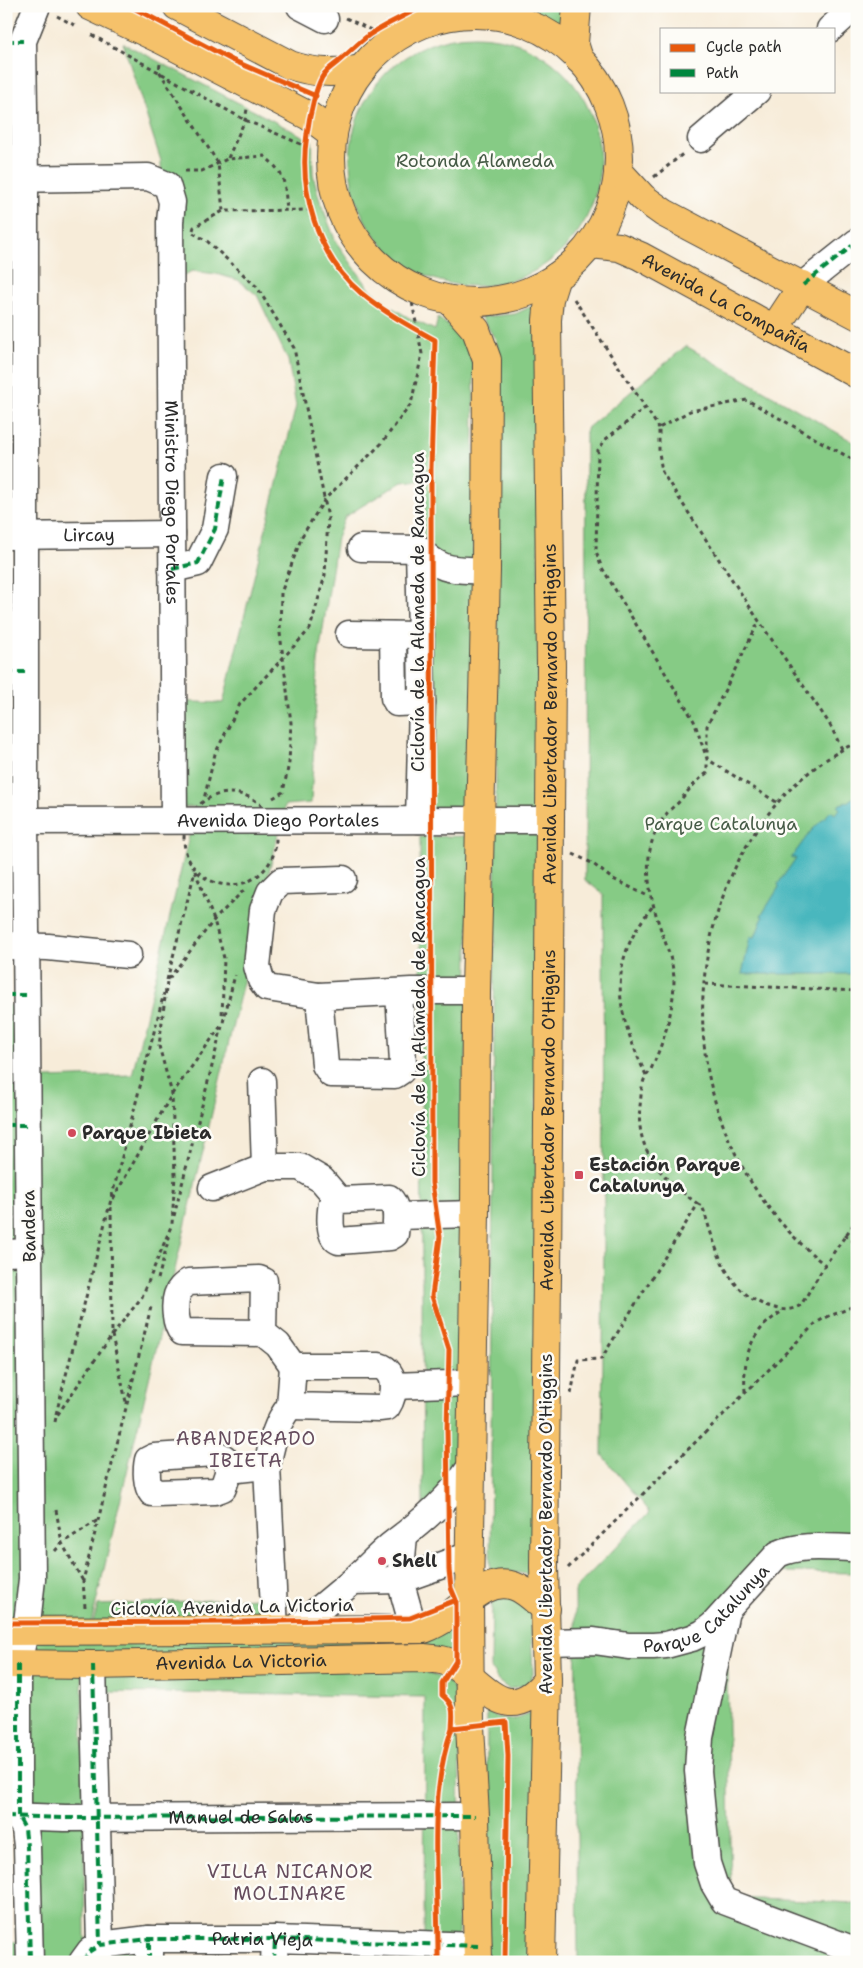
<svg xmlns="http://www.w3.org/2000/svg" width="863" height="1968" font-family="'Shantell Sans',sans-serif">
	<rect width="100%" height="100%" fill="#fdfcf7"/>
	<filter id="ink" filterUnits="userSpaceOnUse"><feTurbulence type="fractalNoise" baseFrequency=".02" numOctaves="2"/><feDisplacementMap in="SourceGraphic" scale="10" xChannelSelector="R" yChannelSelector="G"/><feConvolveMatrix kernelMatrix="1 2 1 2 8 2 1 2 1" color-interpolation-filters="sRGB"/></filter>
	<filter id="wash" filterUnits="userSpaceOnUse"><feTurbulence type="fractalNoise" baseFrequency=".0096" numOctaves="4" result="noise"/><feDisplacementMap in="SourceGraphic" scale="20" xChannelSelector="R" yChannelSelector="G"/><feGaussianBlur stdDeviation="1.12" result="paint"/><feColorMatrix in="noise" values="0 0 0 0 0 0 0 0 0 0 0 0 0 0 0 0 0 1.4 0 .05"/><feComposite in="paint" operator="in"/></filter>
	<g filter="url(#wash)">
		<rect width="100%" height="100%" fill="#f7ecd9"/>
		<path fill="#86cb85" stroke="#587b58" d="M510 6H565L559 26 528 9Z
			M350 161a125 125 0 1 1 250 0a125 125 0 1 1-250 0Z
			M123 43 312 141 313 174 319 198 336 242 369 288 388 305 411 319 435 330 438 318 463 336 474 366 472 809 416 810 422 566 426 480 402 482 362 506 345 517 337 538 318 661 311 803 285 805 91 1624 6 1625V1006L19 1004V1079L132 1075 196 807H172L169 701 223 703 296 406 288 360 257 295 238 280 216 274 192 271 164 286 161 161Z
			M539 303 536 1578C520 1570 505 1571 490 1581L499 357 496 340 481 317 515 314Z
			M686 346 857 444V1573L782 1572 726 1611 731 1898 857 1903V1962H578L575 1589 650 1512 602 1455 604 1244 603 894 585 880 586 429Z
			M470 836 459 1475 423 1506 420 837Z
			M508 1591 530 1605 533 1674 528 1684 509 1689 498 1681 491 1668 492 1602 495 1597Z
			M260 1598V1638L456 1624 459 1666 427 1652V1673C458 1680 456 1692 460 1720L458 1962H407V1954L424 1953 425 1697 101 1692 100 1659 6 1660V1636L89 1637 98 1605Z
			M7 1670H82L85 1939 142 1953V1962H6V1942L30 1941Z
			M535 1709V1962H486L487 1710C500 1725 522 1721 535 1709Z"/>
		<path fill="#48b7be" stroke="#3a7174" d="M857 795V974H742L750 937H755L763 917 761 916 779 887 778 884 796 858H791L811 831 831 811 835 814 840 809 838 807 840 804 847 802Z"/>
	</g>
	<g filter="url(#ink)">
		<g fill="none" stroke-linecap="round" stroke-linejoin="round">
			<g stroke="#4a4845" stroke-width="29">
				<g id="minor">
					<path d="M300 6 325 19"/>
					<path d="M830 29 856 6"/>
					<path d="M701 139 757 91"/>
					<path id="s1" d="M6 179 148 177 167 185 172 202 170 222 174 820"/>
					<path d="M803 285 857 242"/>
					<path id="s2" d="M7 536 172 534"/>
					<path d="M361 548 419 549C442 573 455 569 486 571"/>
					<path d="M172 569 198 563 215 529 224 476"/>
					<path d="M349 634 421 635 419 549"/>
					<path d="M393 635 394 698 397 703 422 702 421 635"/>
					<path d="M419 820 422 702"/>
					<path id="s3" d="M6 821 550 820"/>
					<path d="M6 946 48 947 128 955"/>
					<path d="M399 992 403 1063 401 1071 395 1075 331 1074 325 1065 319 996 411 991H476"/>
					<path d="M319 996 267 988 261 980 257 966 263 910 270 892 281 881 343 879"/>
					<path d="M262 1081 265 1167"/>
					<path d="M212 1188 265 1167H300L322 1180 339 1200"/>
					<path d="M389 1198C399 1207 396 1222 395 1234L390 1237 339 1241C328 1237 330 1214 332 1203L339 1200Z"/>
					<path d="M397 1216 475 1214"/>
					<path d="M6 1253 30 1252"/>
					<path d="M263 1333 264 1281 259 1279 188 1282C183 1286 179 1289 177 1295 174 1304 175 1324 182 1332L263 1333 278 1345 293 1366"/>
					<path d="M293 1366H379C397 1371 395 1395 387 1407L379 1408 290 1406Z"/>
					<path d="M393 1386 448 1384 472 1382"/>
					<path d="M214 1453 224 1458 229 1470 223 1488 215 1491 157 1493H152C146 1486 146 1469 148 1460L154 1457Z"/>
					<path d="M267 1466 275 1630"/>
					<path d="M229 1470 267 1466C272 1443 275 1424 290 1406"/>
					<path d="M404 1536 400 1580 470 1555"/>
					<path d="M353 1581C367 1568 380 1553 395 1542 424 1520 451 1497 471 1466"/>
					<path d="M726 1611 700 1737 698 1771 707 1863 714 1884 724 1901 857 1951"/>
					<path d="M294 1630 353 1581 400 1580 414 1630"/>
					<path id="s4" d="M546 1642 594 1641 629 1646H653L666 1645 692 1638 703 1633 713 1625 778 1554C802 1543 832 1548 857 1548"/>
					<path d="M93 1665 100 1945"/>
					<path id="s5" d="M6 1816 65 1818 475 1816"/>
					<path d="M30 1962 27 1846 25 1829 18 1816V1664L27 1623 32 1579 25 821V179L23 41 37 6"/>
					<path d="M82 1962 90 1951 100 1945 149 1939H275L478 1946"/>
					<path d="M149 1962V1939"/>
					<path d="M274 1962 275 1939"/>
				</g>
			</g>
			<g stroke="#4a4845" stroke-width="30">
				<g id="major">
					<path d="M90 6 162 40 309 116 333 134"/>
					<path d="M177 6 290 65C315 74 336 73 362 69"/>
					<path d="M577 6 574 43 579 59"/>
					<circle cx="475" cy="158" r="144"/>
					<path d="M618 171 643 198 664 213 857 315"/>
					<path id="s6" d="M591 244 619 247 640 256 857 374"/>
					<path d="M450 300 476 330 487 360 486 571 476 991 475 1214 469 1599 470 1726 475 1816 478 1962"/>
					<path d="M774 329 803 285"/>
					<path d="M6 1631 424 1629C431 1626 438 1623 445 1618 465 1606 486 1577 514 1586 526 1590 536 1601 546 1609"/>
					<path id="s7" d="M6 1664 93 1665 424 1658C434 1659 445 1659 454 1665 487 1688 509 1727 547 1680"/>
					<path id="s8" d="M541 1962 547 1680 544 1567 547 1276 551 666 547 320 549 299 556 277"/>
				</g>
			</g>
			<path stroke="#4a4845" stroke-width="3" stroke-dasharray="4 4" stroke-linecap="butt" d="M57 16 78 27
				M346 18 375 32
				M92 35 245 120 305 146
				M160 64 159 71 218 163 223 211
				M228 158 245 120 247 109
				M185 171H202L227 159 264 156C287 175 284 182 287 210
				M654 177 684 153
				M193 230 194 227 223 211 311 210
				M193 233 207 241 257 287 294 348 328 518 325 575 310 629 240 704 215 754 204 799
				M574 299 659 428
				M646 407 606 439 598 450 596 551 601 566 694 721 707 759 778 803
				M857 742C722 806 671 988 722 1122 744 1181 777 1226 825 1265L857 1219
				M842 749 829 723 759 621 662 472 659 452V428L690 411 747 400 857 462
				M184 839a46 46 0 1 1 92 0a46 46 0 1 1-92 0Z
				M273 798 283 792 289 763 291 723 280 633 281 593 302 536 325 499 381 444 411 404 422 354 409 286
				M573 854 592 863 611 878 650 897
				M195 871 214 920 224 958 222 1018
				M167 980 195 871
				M705 984 857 991
				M646 1075C616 1011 605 965 653 906
				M113 1199 172 1094 221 1026
				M698 1204C663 1179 635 1152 640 1106 641 1098 641 1088 644 1080 646 1075 650 1072 652 1067 664 1041 674 1009 674 979 673 959 664 940 658 921 647 887 641 847 665 816 668 811 673 807 678 803 687 792 695 782 707 773V726L759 621
				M111 1207 112 1335 126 1402
				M174 1216 235 975
				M845 1235 857 1244
				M158 1279 170 1234
				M745 1392C743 1355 750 1331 783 1311
				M571 1394 578 1360 601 1359 698 1204 702 1206 704 1211C716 1249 726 1292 768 1306 781 1310 789 1312 801 1305L825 1265
				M56 1414 164 993
				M55 1422 56 1417 112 1335 142 1297 172 1224 175 1175 172 1094 159 1046 167 981 214 920 246 888
				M56 1510 62 1543 83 1581
				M55 1551 62 1543 98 1520
				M568 1568 815 1324C828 1314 844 1313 857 1303
				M85 1607 83 1581 151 1307"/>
			<use href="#minor" stroke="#fff" stroke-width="26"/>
			<use href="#major" stroke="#f5c16b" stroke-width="28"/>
			<g stroke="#00873e" stroke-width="4" stroke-dasharray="8 4" stroke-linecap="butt">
				<path d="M6 41H23"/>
				<path d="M803 285 857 242"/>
				<path d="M172 569 198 563 215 529 224 476"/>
				<path d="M6 672H25"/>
				<path d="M6 995H27"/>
				<path d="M6 1125H28"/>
				<path d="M18 1664V1816L25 1829 27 1846 30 1962"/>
				<path d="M93 1665 100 1945"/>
				<path d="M6 1816 65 1818 475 1816"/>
				<path id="s9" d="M82 1962 90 1951 100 1945 149 1939H275L478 1946"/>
				<path d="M149 1962V1939"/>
				<path d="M274 1962 275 1939"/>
			</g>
			<g stroke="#fdfcf7" stroke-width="8">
				<path id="cycleway" d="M130 6 232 60 316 96
					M422 6C405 16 385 24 369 35 358 43 350 52 340 60 336 64 329 68 325 73 316 83 309 119 307 134 298 190 317 256 361 293 384 312 409 326 435 340L431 469 432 1183 440 1237 432 1296 449 1350 447 1428 449 1570 451 1588 456 1600V1661L442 1683V1695C455 1705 453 1713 452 1728L506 1722 508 1756 505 1962
					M6 1623 242 1622 410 1618 456 1600
					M438 1962C439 1884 426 1803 452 1728"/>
			</g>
			<use href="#cycleway" stroke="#e8590c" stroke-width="5"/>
		</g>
	</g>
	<g fill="#d1495b" stroke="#fdfcf7" stroke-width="2">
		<circle cx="72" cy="1133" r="5"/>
		<rect x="574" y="1170" width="10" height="10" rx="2.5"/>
		<circle cx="382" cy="1561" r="5"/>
	</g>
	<g text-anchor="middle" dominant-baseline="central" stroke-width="5" stroke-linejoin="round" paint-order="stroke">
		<g font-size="18" fill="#465b46" stroke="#fdfcf7">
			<text x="475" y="161">Rotonda Alameda</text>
			<text x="721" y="824">Parque Catalunya</text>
		</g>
		<g font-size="18" fill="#2b2b2b" stroke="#fdfcf7">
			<text stroke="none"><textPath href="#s6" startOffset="149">Avenida La Compañía</textPath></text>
			<text stroke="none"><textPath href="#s1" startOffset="481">Ministro Diego Portales</textPath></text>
			<text stroke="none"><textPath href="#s2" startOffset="82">Lircay</textPath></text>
			<text transform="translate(418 612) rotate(-90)">Ciclovía de la Alameda de Rancagua</text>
			<text stroke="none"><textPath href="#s8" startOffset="1248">Avenida Libertador Bernardo O'Higgins</textPath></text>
			<text stroke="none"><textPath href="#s3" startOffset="272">Avenida Diego Portales</textPath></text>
			<text transform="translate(419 1017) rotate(-90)">Ciclovía de la Alameda de Rancagua</text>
			<text stroke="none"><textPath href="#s8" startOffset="842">Avenida Libertador Bernardo O'Higgins</textPath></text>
			<text transform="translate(29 1226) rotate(-91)">Bandera</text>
			<text transform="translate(546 1524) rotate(-90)">Avenida Libertador Bernardo O'Higgins</text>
			<text stroke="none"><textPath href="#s4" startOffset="174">Parque Catalunya</textPath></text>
			<text transform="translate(232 1607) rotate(-1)">Ciclovía Avenida La Victoria</text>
			<text stroke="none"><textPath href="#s7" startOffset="235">Avenida La Victoria</textPath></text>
			<text stroke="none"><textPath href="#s5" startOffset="235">Manuel de Salas</textPath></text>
			<text stroke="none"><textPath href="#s9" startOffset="188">Patria Vieja</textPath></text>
		</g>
		<g font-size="18" font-weight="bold" fill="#2b2b2b" stroke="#fdfcf7" text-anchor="start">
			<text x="82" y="1133">Parque Ibieta</text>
			<text x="589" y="1165">Estación Parque<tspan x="589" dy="21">Catalunya</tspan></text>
			<text x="392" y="1561">Shell</text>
		</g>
		<g font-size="19" letter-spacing="1" fill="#664d5e" stroke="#fdfcf7">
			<text x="246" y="1438">ABANDERADO<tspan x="246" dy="22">IBIETA</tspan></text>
			<text x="290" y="1871">VILLA NICANOR<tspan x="290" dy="22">MOLINARE</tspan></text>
		</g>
	</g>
	<rect width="863" height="1968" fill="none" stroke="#fdfcf7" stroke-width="25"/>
	<rect x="660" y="28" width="175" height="65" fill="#fdfcf7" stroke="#a9a8a5"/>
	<rect x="670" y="44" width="25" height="8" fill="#e8590c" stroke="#a9a8a5"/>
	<text x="706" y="52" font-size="15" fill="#2b2b2b">Cycle path</text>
	<rect x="670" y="69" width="25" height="8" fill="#00873e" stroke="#a9a8a5"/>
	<text x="706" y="78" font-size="15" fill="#2b2b2b">Path</text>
</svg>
